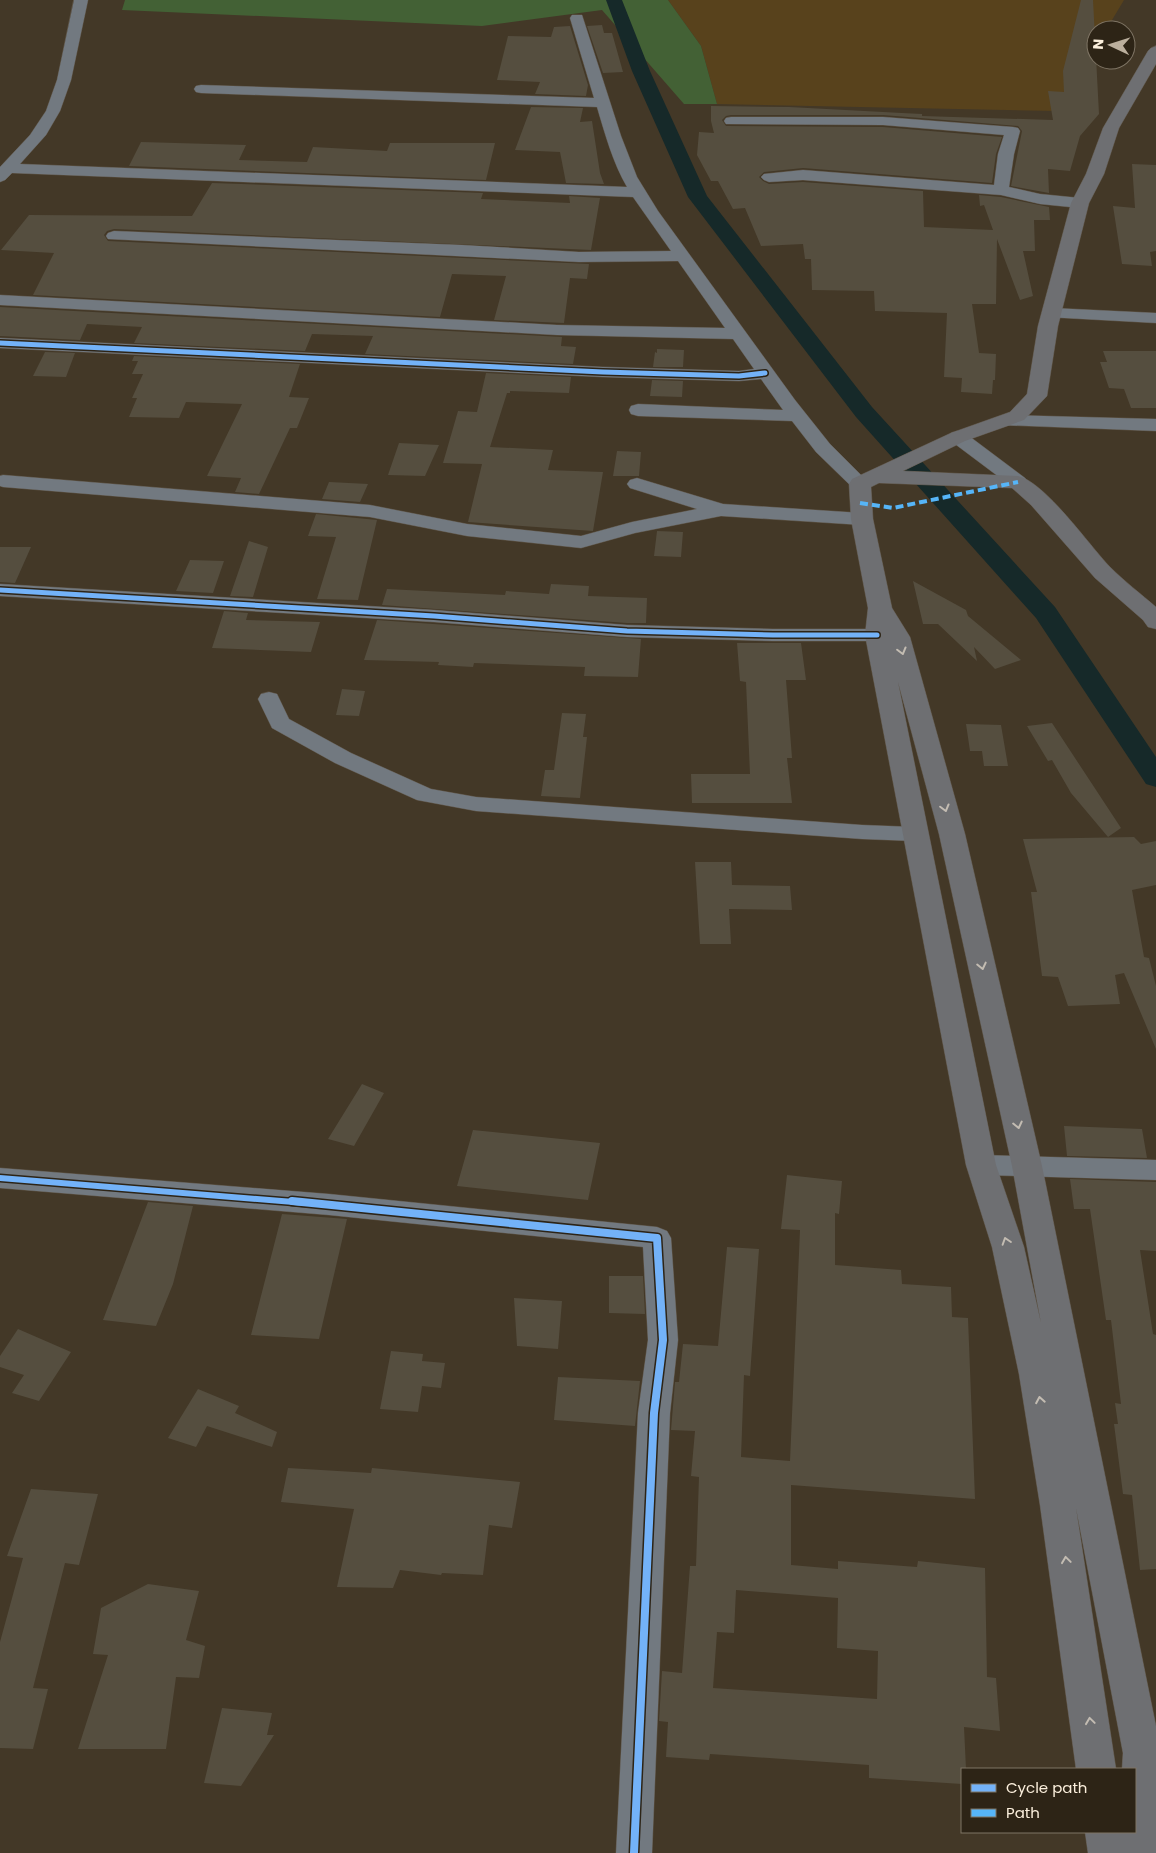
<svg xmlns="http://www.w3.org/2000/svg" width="1156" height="1853" font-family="Poppins,sans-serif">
	<rect width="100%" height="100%" fill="#433827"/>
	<path fill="#58421c" d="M668 0H1124L1106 30H1096V47L1058 111 717 104 701 46Z"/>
	<path fill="#436135" d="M125 0H668L701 46 717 104H684L602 10 482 26 122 10Z"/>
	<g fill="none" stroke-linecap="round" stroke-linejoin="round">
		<path fill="#162929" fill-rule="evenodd" d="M606 0H622L650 71 707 196 872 407 1055 607 1156 757V787L1146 784 1036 618 856 417 688 197 632 71Z"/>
	</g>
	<path fill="#554e3f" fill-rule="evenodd" d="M1081 0H1093L1099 114 1080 136 1070 171 1048 169 1049 193 1011 186 1022 131 1018 126 883 115H731L726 116 722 120 726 126 883 127 1002 137 996 154 992 183 803 168 764 172 759 177 763 181 769 184 803 182 923 191 924 227 993 230 984 205 980 206 979 195 1001 197 1049 207 1050 220H1034L1035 251H1023L1033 296 1020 300 997 239 996 304H972L979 353 996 354 995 380H993L992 394 961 392 962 378 944 377 947 313 875 311 874 291 812 290 811 259H805L803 244 761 246 745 208 733 209 718 181H711L697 155 699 132 714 133 711 121V106L789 107 902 113 922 114V116L1053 120 1048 91 1064 92 1063 71Z
		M602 25 604 33H612L623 72 603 73 587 26Z
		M570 26 588 85 586 96 535 94 540 82 497 80 508 36 551 37 554 27Z
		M531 107 583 108 580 122 592 121 600 173 604 184 566 183 560 152 515 150Z
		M141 142 246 145 239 160 307 162 313 147 387 151 390 143H495L486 180 129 166Z
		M1132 164 1156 165V251L1150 252 1152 266 1122 264 1113 206 1135 208Z
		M212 183 483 193 481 199 570 203 569 196 600 198 591 250 114 229 107 231 104 235 108 241 589 264 587 279 570 278 564 323 494 320 506 276 452 274 440 317 33 295 54 253 1 250 29 215 192 216Z
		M0 307 562 337 561 346 576 347 573 364 365 354 373 336 312 334 305 351 134 343 142 327 87 324 80 340 0 336Z
		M657 349 684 350 683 367H653L655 352 657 353Z
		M1103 351H1156V408H1131L1124 389 1109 388 1100 362H1107Z
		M45 352 75 353 66 377 33 376Z
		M134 356 300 364 289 397 309 398 297 428H290L259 494 235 492 241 478 207 476 242 404 186 402 179 418 129 417 137 398H132L143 374H132L138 361H132Z
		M486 373 571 377 569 393 510 391V393H507L490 447 553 450 548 470 603 472 593 531 468 522 482 464 443 463 458 411 477 412Z
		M652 380 683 381 682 397 650 396Z
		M399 443 439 445 425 476 388 475Z
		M617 451 641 452 639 476H613Z
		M329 482 368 484 360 502 322 499Z
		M316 514 377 520 358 600 317 599 336 537 308 536Z
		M657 531 683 532 681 557 654 556Z
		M249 541 268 547 253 597 230 596Z
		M0 547H31L15 583 0 582Z
		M190 560 224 561 213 593 176 591Z
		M913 581 966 610 968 616 1021 660 995 669 974 647 977 661 938 624H923Z
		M551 584 589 586 588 596 647 598 646 623H627L382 605 387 589 505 595 506 591 549 594Z
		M224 611 248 613 246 620 320 622 311 652 212 648Z
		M377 620 641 639 638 677 584 676 585 667 474 663 473 667 438 665 439 662 364 660Z
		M737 643H801L806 680H786L792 758H787L792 803H692L691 774H750L746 682 740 681Z
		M342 689 365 691 359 716 336 715Z
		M562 713 586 714 583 737H587L580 798 541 796 545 770H554Z
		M1052 723 1121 828 1108 837 1071 793 1052 760 1048 761 1027 726Z
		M966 724 1001 725 1008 766H984L982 751H970Z
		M1134 837 1141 844 1156 841V885L1132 890 1144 957 1149 958 1156 986V1049L1124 973 1115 975 1120 1004 1068 1006 1058 977 1042 976 1031 892H1037L1023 839Z
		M695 862H731L732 885 790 886 792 910 729 909 731 944H700Z
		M362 1084 384 1093 354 1146 328 1139Z
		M1064 1126 1142 1129 1147 1158 1067 1156Z
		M473 1130 600 1143 588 1200 457 1186Z
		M787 1175 842 1181 839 1214 835 1213V1265L901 1270 902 1284 951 1287 952 1317 968 1318 975 1499 791 1485V1565L838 1569V1561L917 1567 918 1561 985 1568 987 1677 996 1678 1000 1731 964 1727 966 1769H962V1784L869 1778V1765L710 1754 709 1760 666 1757 668 1722 659 1721 662 1671 682 1673 690 1566H696L699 1477 691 1476 695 1431 671 1430 675 1382H679L683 1344 718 1346 727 1247 759 1249 750 1376 744 1375 741 1457 790 1461 800 1230 781 1229ZM736 1590 838 1598 837 1648 878 1651 877 1699 713 1688 717 1632 734 1633Z
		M1070 1179 1156 1182V1251L1140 1250 1153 1334 1156 1335V1569L1140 1570 1132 1495 1123 1494 1114 1424H1118L1115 1403 1121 1404 1111 1320H1106L1090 1209H1074Z
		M148 1202 193 1206 173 1284 156 1326 103 1320Z
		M282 1214 347 1219 319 1339 251 1335Z
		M609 1276H643L645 1314 609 1313Z
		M514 1298 562 1301 558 1349 517 1346Z
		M18 1329 71 1352 39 1401 12 1393 24 1375 0 1367V1356Z
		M391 1351 423 1354 422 1361 445 1363 441 1388 422 1386 418 1412 380 1409Z
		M558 1377 640 1381 635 1426 554 1420Z
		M198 1389 239 1406 235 1413 277 1432 272 1447 207 1426 196 1447 168 1438Z
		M288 1468 371 1473 372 1468 520 1482 512 1528 489 1525 483 1575 442 1573 441 1575 400 1570 393 1588 337 1587 354 1509 281 1502Z
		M31 1489 98 1494 79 1565 65 1563 33 1688 48 1689 33 1749 0 1748V1642L23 1558 7 1556Z
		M148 1584 199 1591 186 1640 205 1646 199 1678 176 1677 166 1749H78L108 1655 93 1654 101 1608Z
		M222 1708 272 1713 267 1735H274L241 1786 204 1783Z"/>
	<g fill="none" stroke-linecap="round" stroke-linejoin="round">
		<g stroke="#5e5446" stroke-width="1">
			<path id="street" d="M74 0H88L71 80 60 111 46 135 20 164 627 187C613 163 605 134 597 107L201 93 196 92 194 89 196 86 201 85 594 98 570 18 572 15H582L621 136 637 177 658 211 795 400 830 444 870 484 867 488 860 490 853 488 816 452 792 421 638 416 631 414 629 410 631 406 638 404 783 410 761 379 739 381 603 377 0 348V338L603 367 739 371 754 369 733 339 557 335 0 305V295L557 325 725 328 678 261 579 262 108 239 106 236 108 233 114 231 462 245 579 252 671 251 633 197 12 173 5 180 0 182V167L30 135 46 111 57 80Z
				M731 117H883L1013 127 1018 128 1020 131 1014 154 1009 187 1040 194 1080 198 1086 200 1088 203 1086 206 1080 208 1040 204 1001 195 803 180 769 182 764 180 761 177 764 174 803 170 994 185 998 154 1004 135 883 125 726 124 724 121 726 118Z
				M1052 308 1156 313V323L1046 317 1043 313 1046 309Z
				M1007 415 1156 419V431L1000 425 998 421 1000 417Z
				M958 431 965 433 1025 478 1028 482 1025 486 1018 488 1011 486 951 441 949 437 951 433Z
				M3 475 370 505 467 524 581 536 632 522 697 509 630 488 627 484 630 480 637 478 723 504 862 513 869 515 872 519 869 523 862 525 721 516 635 533 581 548 467 536 370 517 3 487 0 486V476Z
				M0 584 434 610 627 625 773 629H877L885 630 888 635 885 640 877 641H773L627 637 434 622 0 596Z
				M269 692 277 694 289 719 351 753 431 789 476 797 862 825 914 827 922 829 926 834 922 839 914 841 862 839 476 811 417 800 335 763 272 728 258 699 261 694Z
				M981 1155 1156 1160V1180L981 1175 971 1172 967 1165 971 1158Z
				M0 1168 329 1194 657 1227 667 1231 671 1238 678 1340 670 1413 652 1853H616L638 1413 648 1340 643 1247 329 1215 0 1188Z"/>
		</g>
		<g stroke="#5e5446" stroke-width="1">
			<path id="secondary" d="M1156 46V64L1119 128 1104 174 1089 203 1058 326 1047 396 1024 420 965 441 903 471 1018 476C1045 482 1089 545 1110 567 1124 581 1141 594 1156 607V629L1148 627 1143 620 1095 578 1031 505 1012 488 879 483 871 487 873 519 892 608 910 637 965 834 1042 1166 1156 1726V1853H1088L1085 1832H1135V1769H1122L1123 1753 1076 1508 1116 1769H1076L1040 1505 1019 1374 992 1247 966 1165 865 635 868 608 851 519 849 484 852 479 951 433 1010 412 1027 394 1038 326 1071 203 1086 174 1103 128 1148 51 1151 48ZM898 682 939 834 1012 1166 1041 1323 1024 1247 996 1165Z"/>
		</g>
		<use href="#street" fill="#727980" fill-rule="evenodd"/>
		<use href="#secondary" fill="#6e6f72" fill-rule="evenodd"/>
		<path stroke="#56b5f8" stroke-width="4" stroke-dasharray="8 4" stroke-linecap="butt" d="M860 503 893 508 1018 482"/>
		<g stroke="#2d2416" stroke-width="8">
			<path id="cycleway-far2" d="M0 343 603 372 739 376 765 373
				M0 590 434 616 627 631 773 635H877"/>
		</g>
		<g stroke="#2d2416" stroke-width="9">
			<path id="cycleway-far1" d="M0 1178 306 1203"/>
		</g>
		<g stroke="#2d2416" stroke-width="11">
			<path id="cycleway" d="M292 1201 657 1238 663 1340 654 1413 634 1853"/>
		</g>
		<use href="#cycleway-far2" stroke="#73b2f8" stroke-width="5"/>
		<use href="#cycleway-far1" stroke="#73b2f8" stroke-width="6"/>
		<use href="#cycleway" stroke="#73b2f8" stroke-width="8"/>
	</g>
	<defs><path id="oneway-chevron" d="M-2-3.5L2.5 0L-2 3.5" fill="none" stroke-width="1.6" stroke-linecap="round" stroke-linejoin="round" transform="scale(1.25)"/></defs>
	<g stroke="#c3bcb2">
		<use href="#oneway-chevron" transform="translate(902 651) rotate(75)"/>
		<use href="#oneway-chevron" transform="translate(945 808) rotate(75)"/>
		<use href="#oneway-chevron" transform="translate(982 966) rotate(77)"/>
		<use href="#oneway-chevron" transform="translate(1018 1125) rotate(77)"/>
		<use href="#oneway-chevron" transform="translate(1006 1241) rotate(-108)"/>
		<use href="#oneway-chevron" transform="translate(1040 1400) rotate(-100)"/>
		<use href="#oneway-chevron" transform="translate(1066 1560) rotate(-98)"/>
		<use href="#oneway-chevron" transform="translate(1090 1721) rotate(-98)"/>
	</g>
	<rect x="961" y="1768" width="175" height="65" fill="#2d2416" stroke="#7f7565"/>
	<rect x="971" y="1784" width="25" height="8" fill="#73b2f8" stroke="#7f7565"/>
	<text x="1006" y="1793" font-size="15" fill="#fbefdc">Cycle path</text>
	<rect x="971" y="1809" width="25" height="8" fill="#56b5f8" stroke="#7f7565"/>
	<text x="1006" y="1818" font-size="15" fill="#fbefdc">Path</text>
	<g transform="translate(1111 45) rotate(274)"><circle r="24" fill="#2d2416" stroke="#7f7565"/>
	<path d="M0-4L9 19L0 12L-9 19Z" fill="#bbaf9d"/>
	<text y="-8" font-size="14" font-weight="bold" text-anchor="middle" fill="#fbefdc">N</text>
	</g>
</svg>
